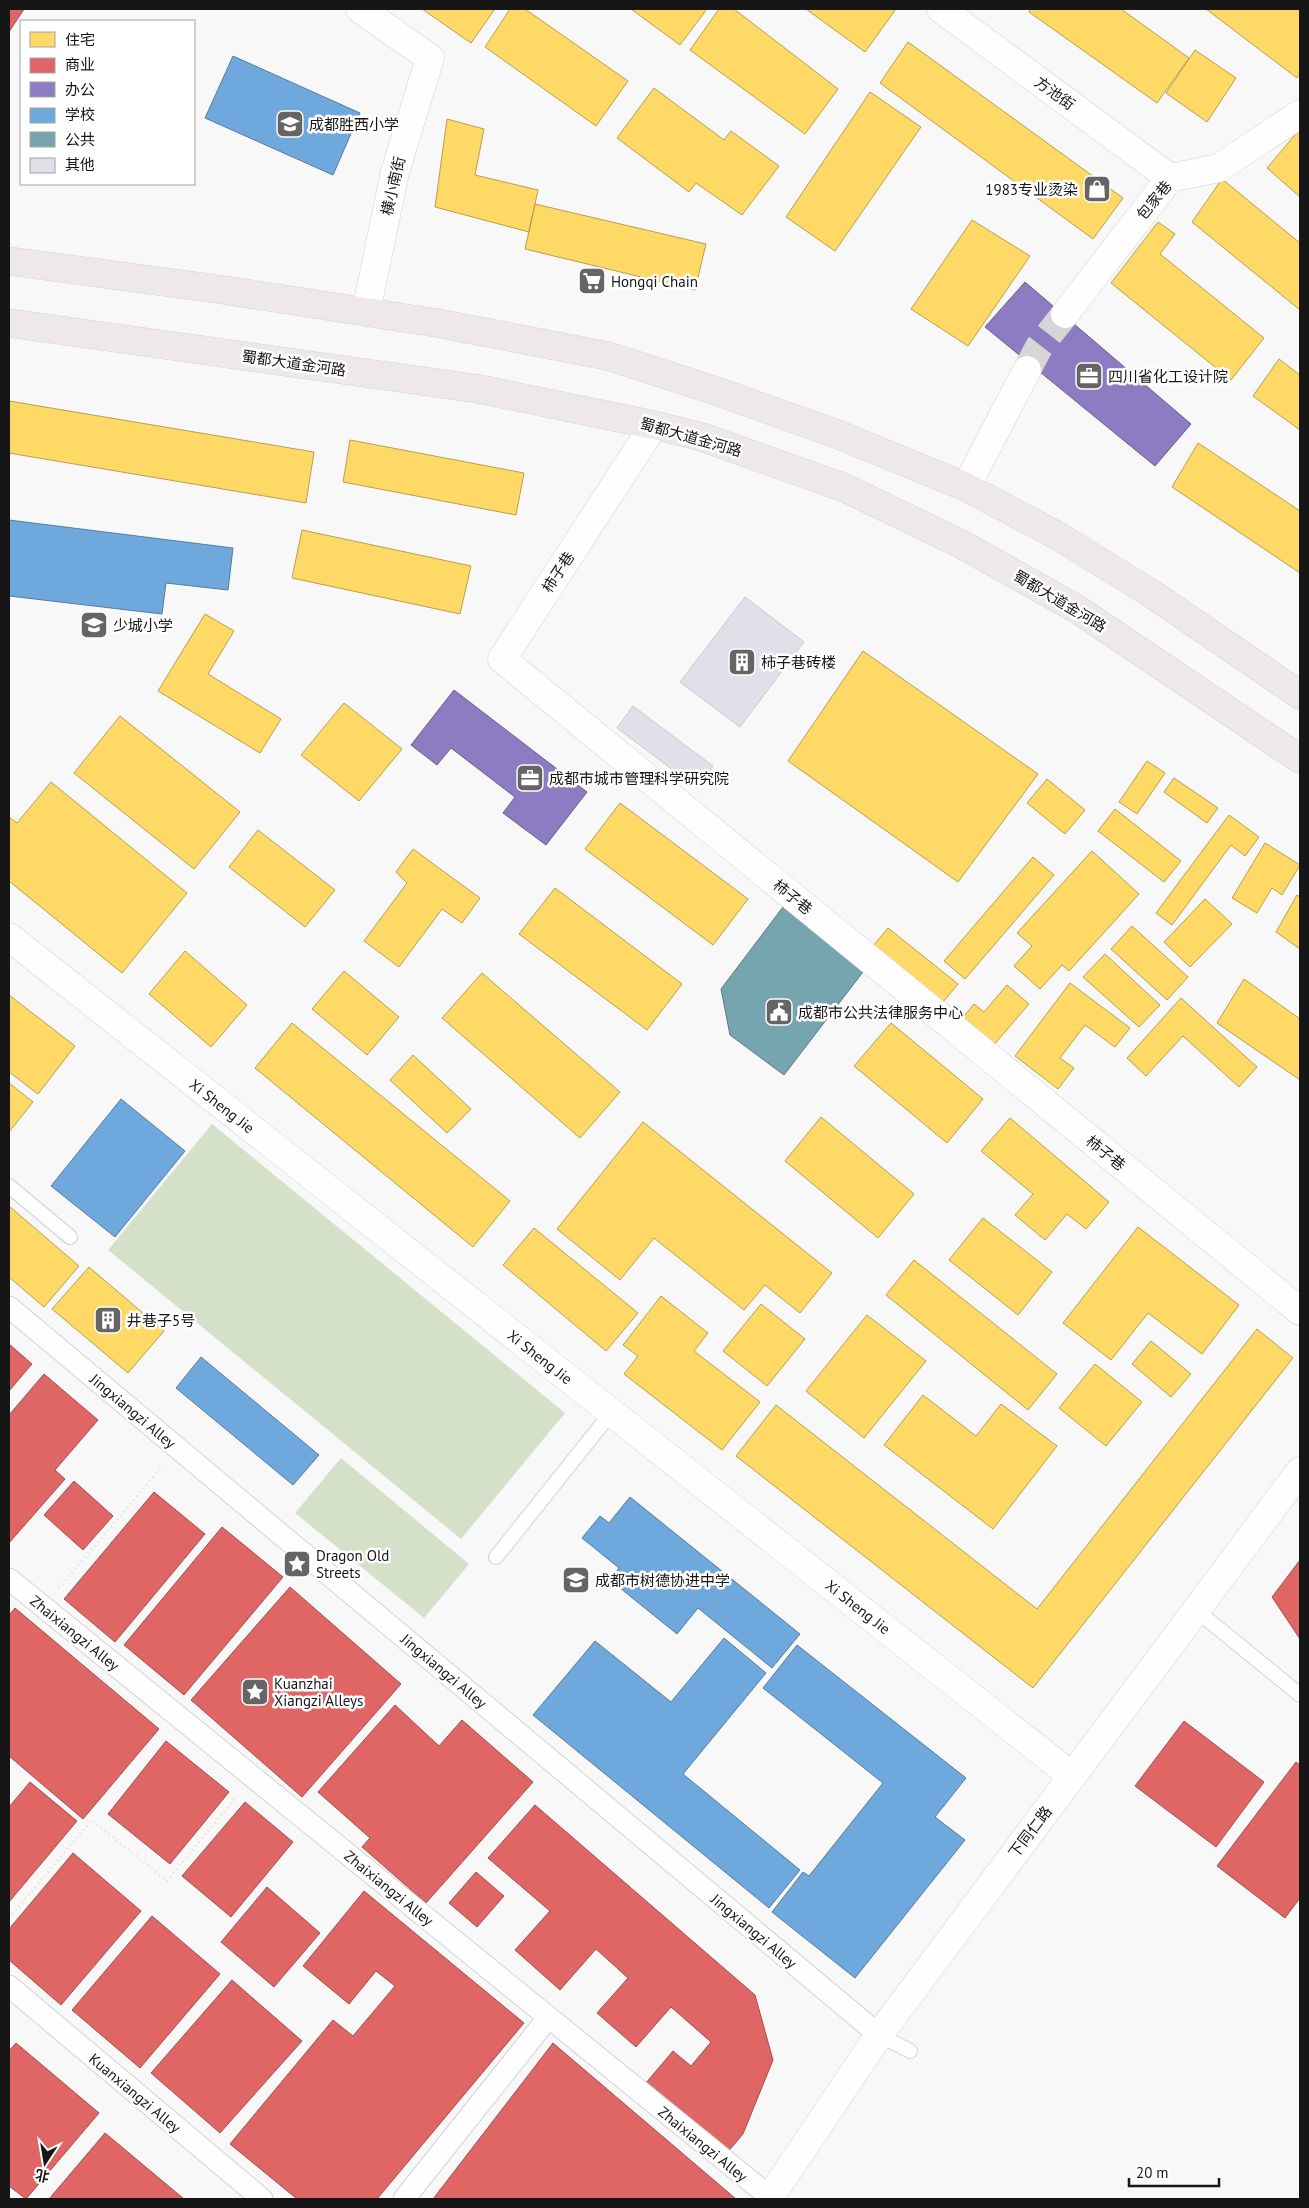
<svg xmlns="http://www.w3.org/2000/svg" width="1309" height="2208" font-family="'PT Sans','Noto Sans SC',sans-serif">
	<rect width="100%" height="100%" fill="#f8f8f9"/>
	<path fill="#d5e0c9" d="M212 1124 565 1413 461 1539 108 1250Z
		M341 1458 469 1564 424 1618 295 1513Z"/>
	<path fill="#ffd966" stroke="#b99e4e" d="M422 9H495L471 43Z
		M510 9H525L628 81 596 126 485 47Z
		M631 9H707L680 45Z
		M719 9H734L838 89 805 134 690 50Z
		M806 9H896L865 52Z
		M1031 9H1121L1189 58 1157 103 1029 12Z
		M1206 9H1300V74L1297 78Z
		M908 42 1123 198 1093 239 880 83Z
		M1195 50 1236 78 1207 122 1166 93Z
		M654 88 724 140 731 131 779 166 742 215 696 183 689 192 617 138Z
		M870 92 921 127 835 251 786 217Z
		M447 119 484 129 475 175 538 190 529 232 435 207Z
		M1300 129V197L1267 168Z
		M1222 179 1300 243V310L1192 222Z
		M535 204 706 244 695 290 525 249Z
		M972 220 1030 256 968 346 911 309Z
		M1158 222 1175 234 1160 254 1264 338 1231 380 1111 283Z
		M1279 359 1300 375V430L1253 396Z
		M9 401 314 452 306 503 9 453Z
		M350 440 524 473 516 515 343 482Z
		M1198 443 1300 511V573L1172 487Z
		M302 530 471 566 460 614 292 578Z
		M205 614 234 631 208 674 281 719 260 753 158 691Z
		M863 651 1038 774 958 882 788 761Z
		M344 703 402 749 359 801 301 755Z
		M120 716 240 812 194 869 74 773Z
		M1147 761 1165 773 1137 814 1119 802Z
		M1174 778 1218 808 1207 823 1164 792Z
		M1047 779 1085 810 1065 834 1027 803Z
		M51 782 187 893 122 973 9 881V817L17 823Z
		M620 803 748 899 713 945 585 849Z
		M1115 809 1181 861 1164 882 1098 831Z
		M1229 815 1259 837 1245 856 1231 845 1172 925 1156 913Z
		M258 830 335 890 305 927 229 867Z
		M1265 843 1300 865 1282 895 1272 888 1257 913 1232 898Z
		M413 849 480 898 462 923 442 909 399 967 364 941 407 883 396 872Z
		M1092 851 1139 894 1069 971 1062 965 1040 989 1014 966 1032 946 1017 933Z
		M1033 857 1054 875 965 979 944 961Z
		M555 888 682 984 647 1030 519 934Z
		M1297 895 1300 897V949L1276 932Z
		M1205 899 1232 924 1190 967 1164 942Z
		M1132 926 1188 977 1167 1000 1111 949Z
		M888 928 958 984 943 1002 873 946Z
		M185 951 247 1005 211 1047 149 994Z
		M1105 954 1160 1005 1139 1027 1083 977Z
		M344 971 399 1017 367 1055 312 1009Z
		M482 973 620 1092 580 1138 442 1018Z
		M1244 979 1300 1019V1080L1217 1023Z
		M1070 983 1130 1028 1115 1047 1085 1025 1060 1058 1074 1068 1058 1089 1015 1056Z
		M1007 985 1029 1004 992 1047 960 1021 974 1004 984 1012Z
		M9 995 75 1046 38 1094 9 1072Z
		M1181 998 1257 1067 1239 1087 1183 1036 1146 1076 1127 1058Z
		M292 1023 510 1201 473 1247 255 1068Z
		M891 1023 983 1099 947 1143 854 1066Z
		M413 1055 471 1109 447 1133 390 1080Z
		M9 1083 33 1102 9 1132Z
		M821 1117 914 1194 878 1238 785 1161Z
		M1010 1118 1109 1202 1086 1229 1067 1214 1045 1240 1015 1215 1033 1194 981 1151Z
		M643 1122 832 1273 800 1313 765 1285 744 1310 654 1238 620 1280 557 1229Z
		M9 1206 79 1266 44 1307 9 1277Z
		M983 1218 1052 1272 1018 1315 949 1260Z
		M1138 1227 1239 1305 1202 1354 1148 1313 1111 1360 1063 1323Z
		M534 1228 638 1313 606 1351 503 1265Z
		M914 1260 1057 1374 1028 1410 886 1295Z
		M89 1267 164 1331 128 1373 52 1309Z
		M661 1296 708 1333 694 1351 760 1402 722 1450 624 1374 638 1356 623 1345Z
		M761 1304 805 1339 767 1386 723 1351Z
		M867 1315 926 1361 864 1438 806 1391Z
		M1257 1329 1293 1358 1033 1688 736 1456 776 1405 1037 1609Z
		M1151 1341 1191 1374 1171 1397 1132 1364Z
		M1095 1364 1142 1402 1106 1446 1059 1408Z
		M923 1395 976 1436 1001 1404 1057 1446 993 1529 884 1445Z"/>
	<path fill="#e06666" stroke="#a34e4e" d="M9 9H24L9 32Z
		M9 1344 32 1364 9 1391Z
		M44 1374 98 1420 55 1470 65 1479 9 1543V1415Z
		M74 1481 113 1516 83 1550 44 1515Z
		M154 1492 205 1534 115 1642 64 1599Z
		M222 1527 283 1577 184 1695 124 1645Z
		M1300 1560V1639L1272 1597Z
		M290 1587 401 1684 302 1797 191 1700Z
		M15 1608 159 1729 83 1819 9 1756V1615Z
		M395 1705 439 1746 462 1720 533 1782 426 1903 362 1847 370 1838 318 1792Z
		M1184 1721 1264 1782 1216 1847 1135 1786Z
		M166 1741 229 1792 170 1864 108 1814Z
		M1296 1762 1300 1765V1898L1285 1918 1217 1866Z
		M30 1782 77 1821 9 1902V1807Z
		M245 1802 293 1842 231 1917 182 1876Z
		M535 1805 755 1995 773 2060 743 2134 726 2154 645 2084 673 2051 691 2066 711 2042 671 2007 636 2047 597 2013 628 1978 596 1949 560 1990 515 1950 550 1911 488 1858Z
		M73 1853 141 1911 61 2005 9 1960V1929Z
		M476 1872 504 1896 477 1927 449 1903Z
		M267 1887 320 1933 274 1987 221 1942Z
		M364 1891 524 2023 377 2199H297L230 2144 333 2020 353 2036 395 1986 376 1971 349 2004 303 1966Z
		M152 1916 220 1974 140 2068 72 2010Z
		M232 1980 302 2041 220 2133 151 2073Z
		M16 2043 99 2113 26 2199 9 2186V2051Z
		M553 2043 736 2199H433Z
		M105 2133 184 2199H49Z"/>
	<path fill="#8e7cc3" stroke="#6a5d8f" d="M1025 282 1191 424 1155 466 985 327Z
		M454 690 587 792 546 845 503 813 515 797 451 748 437 765 411 745Z"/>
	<path fill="#6fa8dc" stroke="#547ca1" d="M233 56 360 113 333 175 205 118Z
		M9 520 233 548 228 590 166 583 162 614 9 596Z
		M121 1099 185 1151 115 1237 51 1186Z
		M201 1357 319 1455 293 1485 176 1388Z
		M630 1497 800 1634 772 1668 698 1608 677 1634 610 1580 619 1568 582 1538 600 1516 609 1523Z
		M724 1638 766 1673 683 1774 800 1870 769 1908 533 1715 595 1641 671 1702Z
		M797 1645 966 1778 935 1817 965 1840 855 1978 772 1912 803 1872 809 1876 883 1783 763 1688Z"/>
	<path fill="#76a5af" stroke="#597a81" d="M783 907 866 968 784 1075 730 1035 721 989Z"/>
	<path fill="#e0e0ea" stroke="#c9c9c9" d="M745 597 804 642 740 727 680 682Z
		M633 706 713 766 697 788 617 728Z"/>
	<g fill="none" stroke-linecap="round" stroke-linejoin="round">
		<path stroke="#d6d6d7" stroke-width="28" stroke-dasharray="28 14" stroke-linecap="butt" d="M1027 370 1039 347 1065 314"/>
		<g stroke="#d2d2d2" stroke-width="16">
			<path id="service" d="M9 1186 70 1237
				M496 1557 611 1413
				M1196 1610 1300 1695
				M879 2035 910 2051"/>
		</g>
		<g stroke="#d2d2d2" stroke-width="23">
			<path id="pedestrian" d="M9 1307 879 2035
				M9 1579 770 2197
				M9 1986 262 2199
				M404 2199 548 2018"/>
		</g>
		<g stroke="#d2d2d2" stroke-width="29">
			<path id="minor" d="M360 9 430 58 395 172 366 312
				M941 9 1170 178
				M1065 314 1170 178 1219 168 1300 114
				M654 425 502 659 1300 1311
				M966 487 1027 370
				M9 937 1072 1776"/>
		</g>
		<g stroke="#d2d2d2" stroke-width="29">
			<path id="tertiary" d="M769 2199 879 2035 1300 1471"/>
		</g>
		<g stroke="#d3d3d3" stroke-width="29">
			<path id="primary" d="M9 261 224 290 437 323 608 356 719 392 837 434 966 487 1058 536 1152 594 1300 695
				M9 323 479 389 654 425 702 437 845 488 961 544 1077 609 1300 759"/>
		</g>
		<path stroke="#dfdfe0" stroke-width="3" stroke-dasharray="1 4" stroke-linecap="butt" d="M59 1588 162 1467
			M9 1918 92 1820 167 1881 237 1796"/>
		<use href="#service" stroke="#fefefe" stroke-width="14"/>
		<use href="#pedestrian" stroke="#fefefe" stroke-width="21"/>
		<use href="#minor" stroke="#fefefe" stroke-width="28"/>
		<use href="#tertiary" stroke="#fefefe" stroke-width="28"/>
		<use href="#primary" stroke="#eee8e9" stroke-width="28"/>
	</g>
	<defs>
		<g id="school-square" transform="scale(1.4375)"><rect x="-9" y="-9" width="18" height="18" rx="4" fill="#656565" stroke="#fff"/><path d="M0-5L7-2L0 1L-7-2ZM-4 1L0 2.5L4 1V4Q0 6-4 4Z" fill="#fff"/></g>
		<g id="shop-square" transform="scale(1.4375)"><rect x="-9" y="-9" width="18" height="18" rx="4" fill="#656565" stroke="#fff"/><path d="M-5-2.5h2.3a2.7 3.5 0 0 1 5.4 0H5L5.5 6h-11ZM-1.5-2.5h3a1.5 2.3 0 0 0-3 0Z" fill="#fff"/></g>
		<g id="supermarket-square" transform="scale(1.4375)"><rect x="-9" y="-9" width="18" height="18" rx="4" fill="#656565" stroke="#fff"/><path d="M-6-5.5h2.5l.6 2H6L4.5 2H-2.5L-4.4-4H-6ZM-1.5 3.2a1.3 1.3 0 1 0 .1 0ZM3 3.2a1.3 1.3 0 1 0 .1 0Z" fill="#fff"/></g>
		<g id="office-square" transform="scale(1.4375)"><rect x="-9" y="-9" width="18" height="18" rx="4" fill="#656565" stroke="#fff"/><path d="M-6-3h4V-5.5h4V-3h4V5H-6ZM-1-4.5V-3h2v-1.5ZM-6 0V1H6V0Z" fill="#fff"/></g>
		<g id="building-square" transform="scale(1.4375)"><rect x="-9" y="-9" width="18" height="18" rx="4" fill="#656565" stroke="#fff"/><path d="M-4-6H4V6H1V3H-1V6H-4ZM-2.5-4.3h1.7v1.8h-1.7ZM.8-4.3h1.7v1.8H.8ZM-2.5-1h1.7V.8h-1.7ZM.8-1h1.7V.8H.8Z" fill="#fff"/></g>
		<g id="civic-square" transform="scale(1.4375)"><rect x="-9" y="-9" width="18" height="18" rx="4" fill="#656565" stroke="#fff"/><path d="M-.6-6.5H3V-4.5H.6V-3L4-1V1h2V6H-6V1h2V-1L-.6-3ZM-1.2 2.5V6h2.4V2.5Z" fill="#fff"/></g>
		<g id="sight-square" transform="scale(1.4375)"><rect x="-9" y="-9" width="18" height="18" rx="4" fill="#656565" stroke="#fff"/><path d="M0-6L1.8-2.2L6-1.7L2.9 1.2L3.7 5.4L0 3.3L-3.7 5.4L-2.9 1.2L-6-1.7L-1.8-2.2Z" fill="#fff"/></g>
	</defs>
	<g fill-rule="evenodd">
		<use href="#school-square" x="290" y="124"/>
		<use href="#shop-square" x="1097" y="189"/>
		<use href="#supermarket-square" x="592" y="281"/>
		<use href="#office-square" x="1089" y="376"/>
		<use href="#school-square" x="94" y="625"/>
		<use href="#building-square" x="742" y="662"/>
		<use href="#office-square" x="530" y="778"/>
		<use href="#civic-square" x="779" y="1012"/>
		<use href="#building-square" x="108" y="1320"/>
		<use href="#sight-square" x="297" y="1564"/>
		<use href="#school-square" x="576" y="1580"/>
		<use href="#sight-square" x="255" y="1692"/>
	</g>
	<g text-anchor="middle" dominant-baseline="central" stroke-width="5" stroke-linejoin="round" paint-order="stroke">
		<g font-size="15" fill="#161616" stroke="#fff">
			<text transform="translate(1055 93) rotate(36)">方池街</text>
			<text transform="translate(393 186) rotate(-77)">横小南街</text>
			<text transform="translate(1154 200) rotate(-51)">包家巷</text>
			<text transform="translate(294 363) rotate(8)">蜀都大道金河路</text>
			<text transform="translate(691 437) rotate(16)">蜀都大道金河路</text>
			<text transform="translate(558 572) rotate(-57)">柿子巷</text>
			<text transform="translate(1060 601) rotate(31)">蜀都大道金河路</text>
			<text transform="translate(793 897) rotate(39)">柿子巷</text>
			<text transform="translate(222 1106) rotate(38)">Xi Sheng Jie</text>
			<text transform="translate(1106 1153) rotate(39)">柿子巷</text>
			<text transform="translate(540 1357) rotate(38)">Xi Sheng Jie</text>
			<text transform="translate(133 1411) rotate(40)">Jingxiangzi Alley</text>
			<text transform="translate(858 1607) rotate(38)">Xi Sheng Jie</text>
			<text transform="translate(75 1633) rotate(39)">Zhaixiangzi Alley</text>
			<text transform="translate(444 1671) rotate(40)">Jingxiangzi Alley</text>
			<text transform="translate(1030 1832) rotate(-53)">下同仁路</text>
			<text transform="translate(389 1888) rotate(39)">Zhaixiangzi Alley</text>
			<text transform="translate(754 1931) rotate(40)">Jingxiangzi Alley</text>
			<text transform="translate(135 2093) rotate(40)">Kuanxiangzi Alley</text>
			<text transform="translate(703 2144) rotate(39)">Zhaixiangzi Alley</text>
		</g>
		<g font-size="15" fill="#161616" stroke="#fff" text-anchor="start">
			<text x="309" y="124">成都胜西小学</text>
			<text x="1078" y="189" text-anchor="end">1983专业烫染</text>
			<text x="611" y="281">Hongqi Chain</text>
			<text x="1108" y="376">四川省化工设计院</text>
			<text x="113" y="625">少城小学</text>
			<text x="761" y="662">柿子巷砖楼</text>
			<text x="549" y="778">成都市城市管理科学研究院</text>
			<text x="798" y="1012">成都市公共法律服务中心</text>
			<text x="127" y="1320">井巷子5号</text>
			<text x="316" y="1555">Dragon Old<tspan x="316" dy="17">Streets</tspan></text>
			<text x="595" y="1580">成都市树德协进中学</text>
			<text x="274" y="1683">Kuanzhai<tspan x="274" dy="17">Xiangzi Alleys</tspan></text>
		</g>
	</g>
	<rect width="1309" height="2208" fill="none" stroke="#161616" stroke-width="20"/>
	<rect x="20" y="20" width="175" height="165" fill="#ffffff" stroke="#a2a2a2"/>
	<rect x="30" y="32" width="25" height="15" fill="#ffd966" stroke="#a2a2a2"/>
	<text x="65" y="45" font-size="15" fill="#161616">住宅</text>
	<rect x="30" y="58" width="25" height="15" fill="#e06666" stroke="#a2a2a2"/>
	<text x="65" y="70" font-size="15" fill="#161616">商业</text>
	<rect x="30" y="82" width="25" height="15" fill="#8e7cc3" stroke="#a2a2a2"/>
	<text x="65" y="95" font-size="15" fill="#161616">办公</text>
	<rect x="30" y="108" width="25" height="15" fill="#6fa8dc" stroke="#a2a2a2"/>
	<text x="65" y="120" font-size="15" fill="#161616">学校</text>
	<rect x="30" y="132" width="25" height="15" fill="#76a5af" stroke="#a2a2a2"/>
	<text x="65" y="145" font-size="15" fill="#161616">公共</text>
	<rect x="30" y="158" width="25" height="15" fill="#e0e0ea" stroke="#a2a2a2"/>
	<text x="65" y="170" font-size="15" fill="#161616">其他</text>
	<g transform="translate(45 2163) rotate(192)" stroke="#ffffff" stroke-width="4" paint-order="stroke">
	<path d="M0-4L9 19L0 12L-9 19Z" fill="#161616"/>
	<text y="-8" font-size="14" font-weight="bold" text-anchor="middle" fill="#161616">北</text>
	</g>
	<path d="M1129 2178v8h90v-8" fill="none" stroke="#161616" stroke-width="2.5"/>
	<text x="1136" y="2178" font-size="15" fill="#161616" stroke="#ffffff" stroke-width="4" paint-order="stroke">20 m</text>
</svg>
